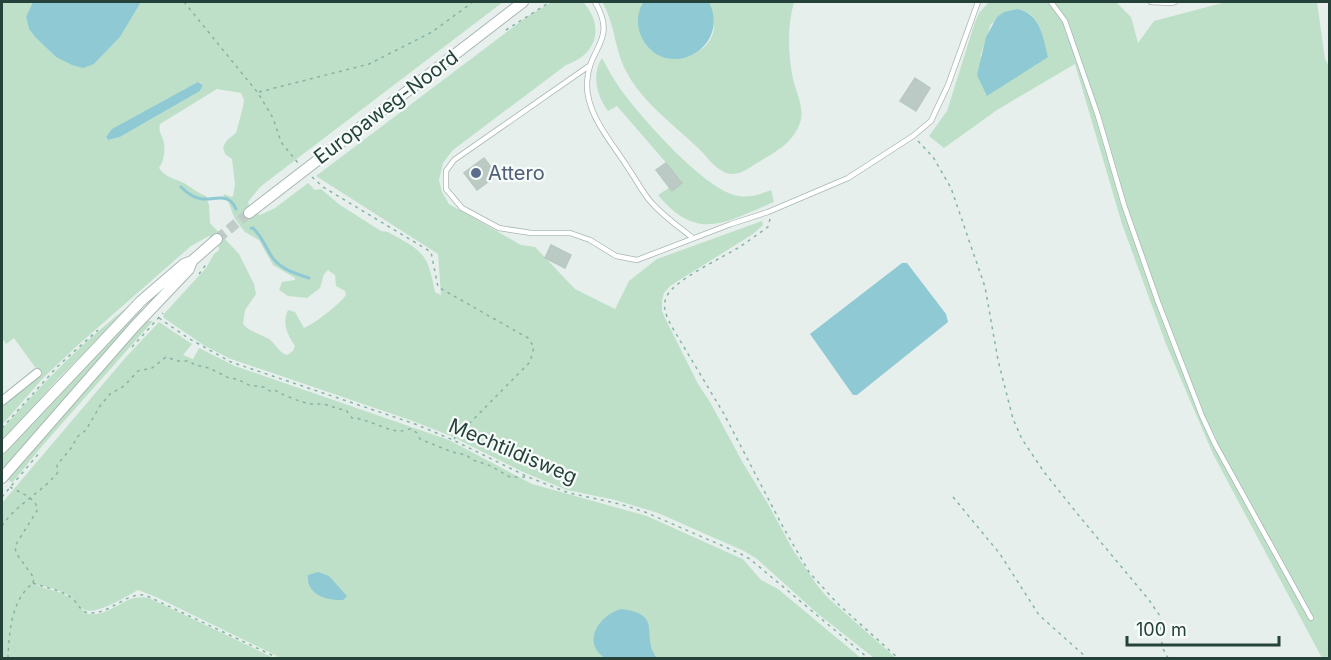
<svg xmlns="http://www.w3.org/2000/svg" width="1331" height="660" font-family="Inter,sans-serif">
	<rect width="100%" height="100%" fill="#e6efeb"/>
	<path fill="#bfe0c8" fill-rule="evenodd" d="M2 2H33L26 18 29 29 35 37 56 57 94 64 120 37 141 2H503L273 177 260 187 248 202 251 211 260 215 275 208 308 183 315 190 321 189 340 205 381 231 388 232C423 252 427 251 435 292L441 295 438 254 316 176 528 16 552 2H583C605 26 597 55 566 65L453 150 443 163 439 180 442 192 449 204 521 245 535 247 575 289 615 309 629 281 657 259 762 221 763 225 753 234 670 286 664 293 662 300V311L665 318 698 384 710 402 743 463 768 504 793 550 817 585 828 598 896 658H874L817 613 757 559 744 551 658 513 615 500 567 490 523 472 451 436 410 420 231 359 205 346 164 318 163 315 206 268 214 254 219 250 218 242 209 236 191 246 78 345 44 377 2 425V405L40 374 14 338 6 344 2 338ZM200 82 203 85 200 91 120 137 108 140 106 137ZM217 89 241 93 244 100 243 107 236 133 227 140 223 147 225 154 232 159 235 184 233 196 231 197 224 194 223 198 228 201 235 219 245 232 259 240 273 265 295 278V280L282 282 279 290 288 296 307 298 320 288 324 274 328 270 335 275 336 286 345 291 346 295C340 304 314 324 304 328L295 312 288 310C282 325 287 333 295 346L293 351 287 355C279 353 276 344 269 339 260 333 251 333 243 324L245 310 256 294 254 284 239 254 210 223 209 205 206 196C198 193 192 188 184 183 174 178 166 178 159 168 164 161 165 152 164 143 163 136 158 133 160 124Z
		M602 2H643L641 5 665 58C685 62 714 50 714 25 714 18 711 8 709 2H794C787 27 788 53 793 79 796 92 805 109 800 123 793 143 774 153 757 163 747 169 737 178 724 172 713 167 706 155 697 147 673 124 641 101 626 71 614 48 615 23 602 2Z
		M989 2H1116L1131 17 1138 43 1154 21 1226 2H1317L1325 59 1330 68 1329 658H1322L1213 454 1166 344 1122 224 1075 64 997 110 944 148 929 136 947 111 975 22 979 13ZM1018 9C1031 12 1036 18 1041 31L980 57 991 24Z
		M602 58C608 69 614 80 621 90 641 117 706 192 739 196 750 198 761 194 771 190L774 202C726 222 698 243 658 195L681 180 617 106 608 111C597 96 591 75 602 58Z
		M134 302 58 379 2 442V429C42 384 85 339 134 302Z
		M140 308 142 311 2 473V452Z
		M145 321H153L42 446 12 483 7 478Z
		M159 322 192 344 183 355 193 359 199 348 235 366 449 440 532 484 647 516 738 557 743 559 761 580 778 589 861 658H281L156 597 138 590C127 596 97 615 85 610 79 608 76 601 71 597 61 590 47 587 35 584 45 590 63 591 74 600 81 607 84 616 96 614 117 611 126 593 149 598L274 658H2V503L126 357Z"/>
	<path fill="#8ec9d4" d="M33 2H141L120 37 94 64 83 68 72 65 56 57 35 37 29 29 26 17Z
		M643 2H709C732 49 665 83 642 38 636 26 637 13 643 2Z
		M1018 9C1041 14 1043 38 1048 57L987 96 977 75 986 37 997 17 1004 12Z
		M198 82 203 85 200 91 120 137 108 140 106 137 112 129Z
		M902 263H907L946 314 948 322 857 395H853L810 334Z
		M318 572 329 576 347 596 343 600C327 601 306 595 308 575Z
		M621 609C665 614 640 637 657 658H605C581 643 599 615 621 609Z"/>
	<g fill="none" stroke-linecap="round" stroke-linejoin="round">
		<path stroke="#8ec9d4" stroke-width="3" d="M181 187C187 193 193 198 202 199 216 200 229 192 236 209
			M251 228H253C262 237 263 242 269 252 277 268 293 273 309 278"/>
	</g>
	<path fill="#bbcac4" stroke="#b8c9c2" stroke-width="1.5" d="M915 78 930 88 916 111 900 101Z
		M484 158 497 175 477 190 464 173Z
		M666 163 682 183 672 191 656 170Z
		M551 245 571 255 565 268 545 258Z"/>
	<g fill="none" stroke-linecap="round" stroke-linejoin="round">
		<path stroke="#bfccc8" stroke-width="10" stroke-dasharray="10 5" stroke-linecap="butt" d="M217 239 249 213"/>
		<g stroke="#a8b8b2" stroke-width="6">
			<path id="service" d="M595 2C618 41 588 47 587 83 586 115 612 142 628 168 636 179 642 192 651 202 663 216 679 227 693 238
				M1051 2 1065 21 1098 116 1124 205 1158 302 1202 416 1215 444 1311 618
				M1151 2 1171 3 1175 2
				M589 66 454 160 446 171V189L462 208 499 228 531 233H570L590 240 616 256 637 260 731 224 768 212 848 178 913 136 931 121 948 85 978 2"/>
		</g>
		<g stroke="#a8b8b2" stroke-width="10">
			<path id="minor" d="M2 401 37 373"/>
		</g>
		<g stroke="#a8b8b2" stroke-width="12">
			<path id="tertiary" d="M249 213 523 2
				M2 448 141 301 184 264 192 261 217 239
				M2 478 134 327 189 269 192 261"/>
		</g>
		<path stroke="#86b3a5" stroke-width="1.5" stroke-dasharray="3 4.5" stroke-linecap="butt" d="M184 2 258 93 273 118 281 142 298 163
			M506 30 550 2
			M259 92 369 64 432 32 473 2
			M918 141 933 157 951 188 985 287 998 360 1013 419 1022 439 1044 472 1080 517 1149 600 1160 616 1162 647 1168 658
			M312 177 323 187 431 252 438 287 528 338 534 347 530 362 454 439
			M770 219 768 227C759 233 750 240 741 246 724 257 674 280 667 296 661 307 667 317 672 327L724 414 783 527 809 572 837 603 898 658
			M199 274 207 263
			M159 318 188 338 231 362 415 424 453 440 528 477 569 493 620 504 645 512 739 553 750 559 868 658
			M132 347 163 313
			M2 428 58 366 98 330
			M10 487C21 493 34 497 38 509L15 546 16 553 34 578 33 583
			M2 497 40 452
			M953 497 1000 554 1039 615 1087 658
			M2 526C18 502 41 494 58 472L57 465 72 447 77 437 86 430 100 406 110 394 124 386 138 371 152 368 166 357 178 361H189L195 365 209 368 229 378 237 379 249 385 264 387 270 391 275 390C279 394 301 402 307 403 314 405 320 403 327 405 336 407 335 409 346 410L352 418C367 418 388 432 401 431 404 431 407 429 411 429L417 433 420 439 452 452 466 455 473 460 491 466 510 477H527
			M33 583C46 588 62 590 73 599 79 605 81 613 91 613 111 613 125 593 145 595L278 658
			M8 658C9 633 11 601 32 584"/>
		<use href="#service" stroke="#fff" stroke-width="4.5"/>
		<use href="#minor" stroke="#fff" stroke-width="8"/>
		<use href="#tertiary" stroke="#fff" stroke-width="10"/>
	</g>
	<circle fill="#5c6f8a" stroke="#f7fbf9" stroke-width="2" cx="476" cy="173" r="6"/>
	<g text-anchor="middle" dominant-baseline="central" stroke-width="4.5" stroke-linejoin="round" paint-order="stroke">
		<g font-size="20" fill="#24423a" stroke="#f7fbf9">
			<text transform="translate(386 107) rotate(-37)">Europaweg-Noord</text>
			<text transform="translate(513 451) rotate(23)">Mechtildisweg</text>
		</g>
		<g font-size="20" fill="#4e5e75" stroke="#f7fbf9" text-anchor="start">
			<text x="488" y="173">Attero</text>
		</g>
	</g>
	<rect width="1331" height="660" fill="none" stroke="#24423a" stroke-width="6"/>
	<path d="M1127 636v9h152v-9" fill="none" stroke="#24423a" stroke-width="3"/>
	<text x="1136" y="636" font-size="18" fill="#24423a" stroke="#f7fbf9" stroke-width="4.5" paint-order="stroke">100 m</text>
</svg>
